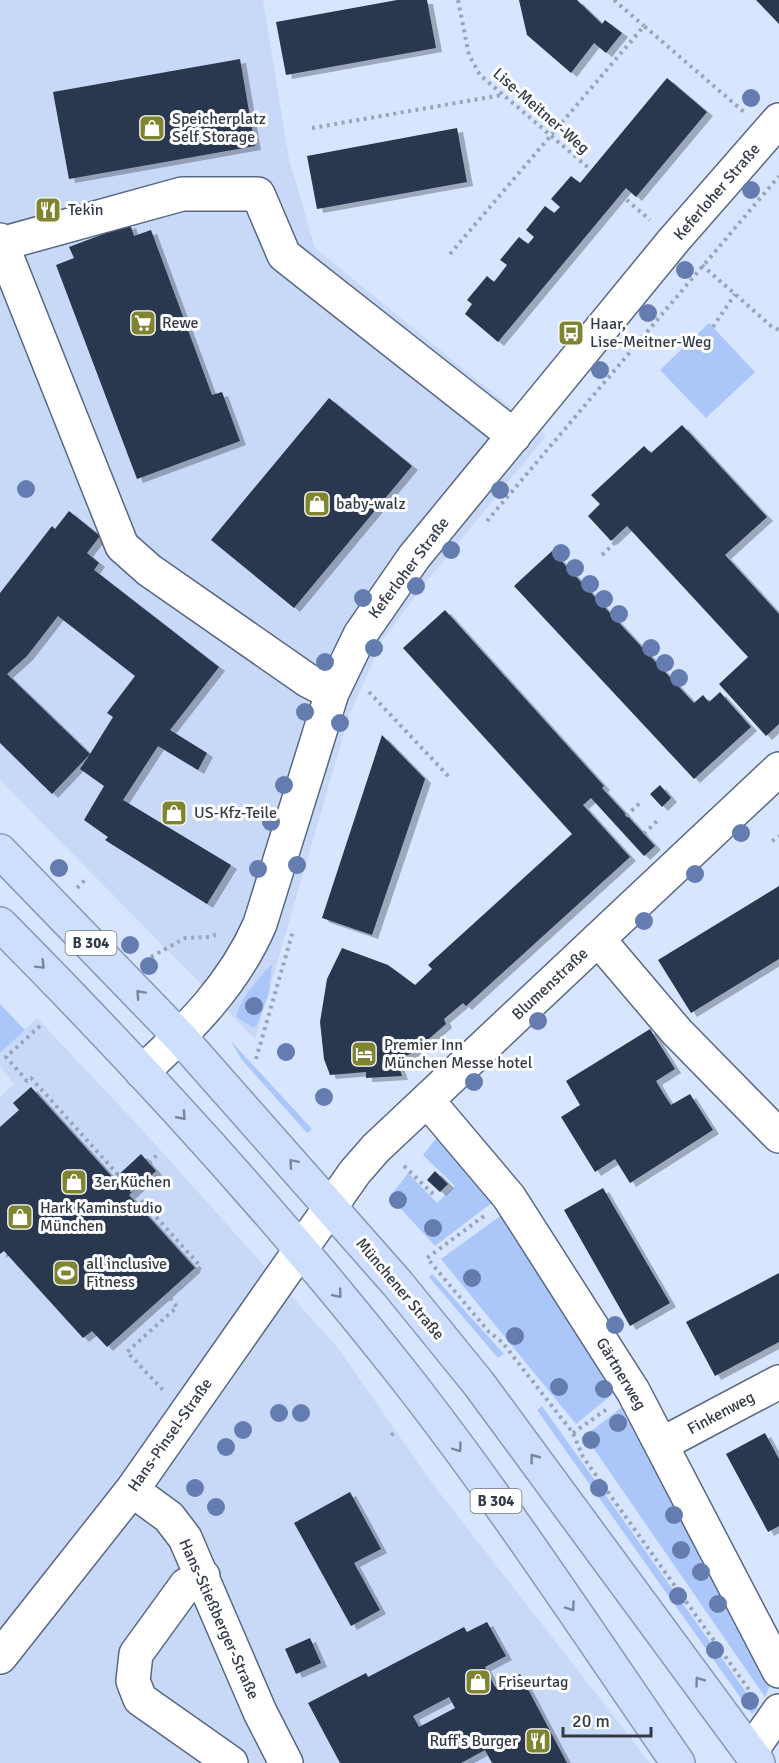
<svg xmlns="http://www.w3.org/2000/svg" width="779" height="1763" font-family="Signika,sans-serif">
	<defs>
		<filter id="shadow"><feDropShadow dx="6" dy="4" stdDeviation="0" flood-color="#0004"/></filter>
	</defs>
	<rect width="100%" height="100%" fill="#d7e5ff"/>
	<path fill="#c8d9f8" d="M0 0H263L289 159 315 248 546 436 427 581 382 641 349 716 255 1039 0 780Z
		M37 1018 145 1133 338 1348 432 1483 650 1763H0V1097L14 1084 0 1067V1053Z"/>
	<path fill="#abc7fa" d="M709 323 755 372 706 418 660 370Z
		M272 964 269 993 257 1025 253 1028 237 1017C236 1002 262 975 272 964Z
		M0 1004 25 1030 0 1053Z
		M230 1040 312 1129 307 1133 242 1060Z
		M438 1136 493 1202 435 1246 390 1197 408 1173 437 1203 455 1186 423 1155Z
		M503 1214 614 1393 576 1424 441 1259Z
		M432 1274 504 1354 498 1358 429 1277Z
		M542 1406 758 1709 752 1714 537 1410Z
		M621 1408 764 1668 770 1685 765 1697 585 1436Z"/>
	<path fill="#2a3750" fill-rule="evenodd" filter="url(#shadow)" d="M397 0H427L436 48 286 75 276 22Z
		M519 0H577L602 24 605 20 622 33 606 53 594 43 571 73 527 35Z
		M756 0H779V24Z
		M240 59 255 146 69 179 53 92Z
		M667 78 707 112 636 197 626 188 498 342 465 314 472 304 467 300 487 276 494 282 507 265 500 260 519 237 528 244 534 237 526 230 545 206 554 213 560 207 551 199 571 176 580 183Z
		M457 128 467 182 317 209 307 156Z
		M130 224 134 236 151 230 212 395 222 392 240 441 137 479 56 265 74 258 69 247Z
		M329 398 412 466 294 608 211 540Z
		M682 425 767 517 725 555 779 614V724L766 736 719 684 748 657 627 526 611 541 588 516 600 504 591 495 644 446 651 453Z
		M69 511 100 536 87 553 99 563 94 570 219 667 170 730 207 753 198 770 158 746 123 800 231 865 207 904 105 840 108 837 84 820 104 786 80 769 90 754 52 794 0 743V593L52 526 55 529ZM58 616 135 676 107 713 113 717 90 754 7 674 27 656Z
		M552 551 694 703 703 695 709 702 720 692 751 727 694 779 514 586Z
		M445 610 604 786 602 788 655 846 644 856 591 798 583 805 630 857 466 1006 463 1003 444 1019 446 1024 431 1037 413 1052 397 1061 402 1076 366 1078V1072L330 1075 324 1059 320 1022 327 979 342 948 388 965 415 985 432 969 428 965 572 834 403 648Z
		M382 735 425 779 372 935 322 918Z
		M660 785 671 798 662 807 650 794Z
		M779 886V959L691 1013 658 960Z
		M650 1029 675 1069 656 1081 663 1093 671 1105 690 1094 713 1130 630 1183 615 1159 595 1172 561 1117 580 1105 566 1081Z
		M31 1087 114 1179 141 1154 156 1171 129 1195 195 1268 107 1347 92 1331 83 1338 4 1251 0 1254V1127L19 1110 13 1103Z
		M435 1171 448 1184 440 1192 427 1180Z
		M603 1188 670 1303 630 1326 564 1210Z
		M779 1273V1342L715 1376 686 1322Z
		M765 1433 779 1459V1526L768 1532 726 1454Z
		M350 1492 381 1549 354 1563 380 1610 351 1626 294 1523Z
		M487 1622 506 1656 485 1667 495 1687 520 1674 567 1763H492L485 1750 461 1763H340L308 1703 366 1673 368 1677 464 1627 467 1632ZM449 1697 455 1708 419 1727 413 1716Z
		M310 1638 321 1663 296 1674 285 1649Z"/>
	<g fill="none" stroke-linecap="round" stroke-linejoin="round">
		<g stroke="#586783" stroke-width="36">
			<path id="minor" d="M0 240 122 546 149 570 307 680 332 693
				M1 244 182 194H258L284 255 514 436
				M598 939 677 1032 779 1136
				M142 1072C190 1028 234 984 260 924L332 693 360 635 414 557 674 240 779 120
				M427 1100 509 1197 633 1391 779 1671
				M662 1444 779 1382
				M132 1490 169 1517 185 1538 260 1712 286 1763
				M203 1576 186 1585 136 1654 133 1681 140 1699 231 1763
				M0 1657 132 1490 355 1172 376 1148 779 769
				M751 1751 779 1711"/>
		</g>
		<g stroke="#8397bd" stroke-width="36">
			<path id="major" d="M0 851 180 1037 397 1283 479 1384 758 1763
				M0 924C143 1068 280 1218 405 1377 502 1501 589 1634 678 1763"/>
		</g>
		<path stroke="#99a4b9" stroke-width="4" stroke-dasharray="3 4.5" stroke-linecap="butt" d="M458 0 469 55 480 75 591 170
			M614 0 644 26
			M312 128 502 95
			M621 195 650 220
			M450 254 644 26 744 112
			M702 265 771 326 779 330
			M713 327 735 294
			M487 521 779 176
			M602 555 629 529
			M369 692 451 779
			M626 816 641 802
			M644 834 658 820
			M772 841 779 836
			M77 888 85 880
			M151 957 185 938 211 937 219 933
			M40 1026 6 1057 27 1081 31 1078 201 1267 169 1297 177 1307 127 1352 164 1391
			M256 1059 293 931
			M149 1163 157 1155
			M404 1166 433 1194
			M484 1216 427 1258 489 1332 502 1342 573 1433 583 1457 752 1694
			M573 1433 607 1409
			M391 1435 397 1431"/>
		<use href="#minor" stroke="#fff" stroke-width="33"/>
		<use href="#major" stroke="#cedffd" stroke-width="33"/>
	</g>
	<g fill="#647caf">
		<circle cx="751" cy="98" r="9"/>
		<circle cx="751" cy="190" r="9"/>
		<circle cx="685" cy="270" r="9"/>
		<circle cx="648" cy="313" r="9"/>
		<circle cx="600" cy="370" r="9"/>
		<circle cx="26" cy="489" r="9"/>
		<circle cx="500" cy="490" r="9"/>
		<circle cx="451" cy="550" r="9"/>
		<circle cx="561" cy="553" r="9"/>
		<circle cx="575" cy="568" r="9"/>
		<circle cx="590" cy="584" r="9"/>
		<circle cx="416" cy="586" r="9"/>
		<circle cx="363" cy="598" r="9"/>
		<circle cx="604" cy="599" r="9"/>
		<circle cx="619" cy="614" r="9"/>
		<circle cx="374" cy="648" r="9"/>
		<circle cx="651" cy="648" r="9"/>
		<circle cx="325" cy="662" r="9"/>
		<circle cx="665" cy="663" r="9"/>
		<circle cx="679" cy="678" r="9"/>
		<circle cx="305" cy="712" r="9"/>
		<circle cx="340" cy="723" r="9"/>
		<circle cx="284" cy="785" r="9"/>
		<circle cx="271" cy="822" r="9"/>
		<circle cx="741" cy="833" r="9"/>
		<circle cx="297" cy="865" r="9"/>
		<circle cx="59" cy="868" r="9"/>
		<circle cx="258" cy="869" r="9"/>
		<circle cx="695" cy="874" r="9"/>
		<circle cx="644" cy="921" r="9"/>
		<circle cx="130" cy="945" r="9"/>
		<circle cx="149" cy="966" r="9"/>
		<circle cx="254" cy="1006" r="9"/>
		<circle cx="538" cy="1021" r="9"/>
		<circle cx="286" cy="1052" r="9"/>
		<circle cx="474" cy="1082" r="9"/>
		<circle cx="324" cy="1097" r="9"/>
		<circle cx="398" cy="1200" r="9"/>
		<circle cx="433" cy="1228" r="9"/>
		<circle cx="472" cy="1278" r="9"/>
		<circle cx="615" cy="1325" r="9"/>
		<circle cx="515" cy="1336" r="9"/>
		<circle cx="559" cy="1387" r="9"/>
		<circle cx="604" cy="1389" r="9"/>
		<circle cx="279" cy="1413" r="9"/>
		<circle cx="301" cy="1413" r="9"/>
		<circle cx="618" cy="1423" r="9"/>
		<circle cx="243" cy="1430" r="9"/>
		<circle cx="591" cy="1440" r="9"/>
		<circle cx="226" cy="1447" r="9"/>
		<circle cx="195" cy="1488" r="9"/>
		<circle cx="599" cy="1488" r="9"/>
		<circle cx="216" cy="1507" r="9"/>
		<circle cx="674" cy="1515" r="9"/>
		<circle cx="681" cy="1550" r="9"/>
		<circle cx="701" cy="1572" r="9"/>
		<circle cx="678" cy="1596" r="9"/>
		<circle cx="718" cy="1604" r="9"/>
		<circle cx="715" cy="1650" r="9"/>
		<circle cx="750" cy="1701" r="9"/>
	</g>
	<defs><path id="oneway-chevron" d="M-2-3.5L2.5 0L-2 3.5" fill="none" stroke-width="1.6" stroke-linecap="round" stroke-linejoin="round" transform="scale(1.5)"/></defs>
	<g stroke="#798599">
		<use href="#oneway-chevron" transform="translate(41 965) rotate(45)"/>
		<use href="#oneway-chevron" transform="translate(140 994) rotate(-133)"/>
		<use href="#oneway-chevron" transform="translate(182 1116) rotate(48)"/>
		<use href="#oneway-chevron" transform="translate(293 1163) rotate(-131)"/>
		<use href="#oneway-chevron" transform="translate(338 1294) rotate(50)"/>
		<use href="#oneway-chevron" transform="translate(458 1448) rotate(54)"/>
		<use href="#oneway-chevron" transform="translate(534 1458) rotate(-127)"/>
		<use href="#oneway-chevron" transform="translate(571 1607) rotate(55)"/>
		<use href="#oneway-chevron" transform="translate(699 1681) rotate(-126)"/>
	</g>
	<defs>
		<g id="shop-square" transform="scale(1.35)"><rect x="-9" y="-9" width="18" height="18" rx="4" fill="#7f8430" stroke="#fff"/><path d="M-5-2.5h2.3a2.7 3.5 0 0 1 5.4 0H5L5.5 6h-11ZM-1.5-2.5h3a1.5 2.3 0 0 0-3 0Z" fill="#fff"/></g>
		<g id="restaurant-square" transform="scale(1.35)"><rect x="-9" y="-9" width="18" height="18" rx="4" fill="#7f8430" stroke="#fff"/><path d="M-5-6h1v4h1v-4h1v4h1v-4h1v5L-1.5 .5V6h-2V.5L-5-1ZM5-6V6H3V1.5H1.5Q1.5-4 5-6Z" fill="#fff"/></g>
		<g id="supermarket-square" transform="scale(1.35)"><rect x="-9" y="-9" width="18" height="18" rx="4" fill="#7f8430" stroke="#fff"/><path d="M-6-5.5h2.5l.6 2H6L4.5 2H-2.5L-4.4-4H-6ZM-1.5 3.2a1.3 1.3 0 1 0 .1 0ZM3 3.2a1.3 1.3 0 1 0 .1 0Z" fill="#fff"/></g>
		<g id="bus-square" transform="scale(1.35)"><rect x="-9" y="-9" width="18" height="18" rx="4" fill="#7f8430" stroke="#fff"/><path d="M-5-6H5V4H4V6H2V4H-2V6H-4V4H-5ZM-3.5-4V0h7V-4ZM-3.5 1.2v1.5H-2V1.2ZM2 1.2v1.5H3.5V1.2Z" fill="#fff"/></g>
		<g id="hotel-square" transform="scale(1.35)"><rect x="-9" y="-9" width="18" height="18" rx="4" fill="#7f8430" stroke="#fff"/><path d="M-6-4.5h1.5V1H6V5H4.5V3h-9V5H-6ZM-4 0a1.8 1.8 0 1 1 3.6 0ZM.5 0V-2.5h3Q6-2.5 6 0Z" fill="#fff"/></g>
		<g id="stadium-square" transform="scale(1.35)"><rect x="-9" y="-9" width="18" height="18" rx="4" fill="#7f8430" stroke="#fff"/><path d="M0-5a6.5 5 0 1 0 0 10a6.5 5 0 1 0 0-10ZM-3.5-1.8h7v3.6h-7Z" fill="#fff"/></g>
	</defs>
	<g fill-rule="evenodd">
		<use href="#shop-square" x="152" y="128"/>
		<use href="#restaurant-square" x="48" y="210"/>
		<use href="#supermarket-square" x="143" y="323"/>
		<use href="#bus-square" x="571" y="333"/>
		<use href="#shop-square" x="317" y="504"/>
		<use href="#shop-square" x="174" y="813"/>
		<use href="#hotel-square" x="364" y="1054"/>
		<use href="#shop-square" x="74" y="1182"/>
		<use href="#shop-square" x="20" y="1217"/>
		<use href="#stadium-square" x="66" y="1273"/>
		<use href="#shop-square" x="478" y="1682"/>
		<use href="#restaurant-square" x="538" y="1741"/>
	</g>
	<g text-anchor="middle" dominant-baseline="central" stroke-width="6" stroke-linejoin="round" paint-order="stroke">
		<g fill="#fff" stroke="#71767f" stroke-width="1.5">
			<rect x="65.5" y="931" width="51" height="24" rx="4.5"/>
			<rect x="470.5" y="1489" width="51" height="24" rx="4.5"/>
		</g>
		<g font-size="15" font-weight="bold" fill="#343b48">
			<text x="91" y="943">B 304</text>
			<text x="496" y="1501">B 304</text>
		</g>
		<g font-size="16" fill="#343b48" stroke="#fff">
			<text transform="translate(541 111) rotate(41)">Lise-Meitner-Weg</text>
			<text transform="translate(717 192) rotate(-49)">Keferloher Straße</text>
			<text transform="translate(409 568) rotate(-53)">Keferloher Straße</text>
			<text transform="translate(550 984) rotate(-43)">Blumenstraße</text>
			<text transform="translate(400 1289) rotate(50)">Münchener Straße</text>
			<text transform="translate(621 1374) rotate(59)">Gärtnerweg</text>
			<text transform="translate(721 1413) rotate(-28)">Finkenweg</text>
			<text transform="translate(170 1435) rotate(-55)">Hans-Pinsel-Straße</text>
			<text transform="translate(219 1619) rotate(66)">Hans-Stießberger-Straße</text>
		</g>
		<g font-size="16" fill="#343b48" stroke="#fff" text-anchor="start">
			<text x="172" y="119">Speicherplatz<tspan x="172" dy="18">Self Storage</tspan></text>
			<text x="68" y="210">Tekin</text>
			<text x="162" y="323">Rewe</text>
			<text x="590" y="324">Haar,<tspan x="590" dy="18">Lise-Meitner-Weg</tspan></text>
			<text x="336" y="504">baby-walz</text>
			<text x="194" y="813">US-Kfz-Teile</text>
			<text x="384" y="1045">Premier Inn<tspan x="384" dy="18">München Messe hotel</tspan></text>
			<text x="94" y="1182">3er Küchen</text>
			<text x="40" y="1208">Hark Kaminstudio<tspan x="40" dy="18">München</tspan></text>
			<text x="86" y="1264">all inclusive<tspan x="86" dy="18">Fitness</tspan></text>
			<text x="498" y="1682">Friseurtag</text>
			<text x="518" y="1741" text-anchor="end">Ruff's Burger</text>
		</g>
	</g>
	<path d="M563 1727v9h88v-9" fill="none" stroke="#343b48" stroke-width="3"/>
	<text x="572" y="1727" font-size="18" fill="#343b48" stroke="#ffffff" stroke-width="4.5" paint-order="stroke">20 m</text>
</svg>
